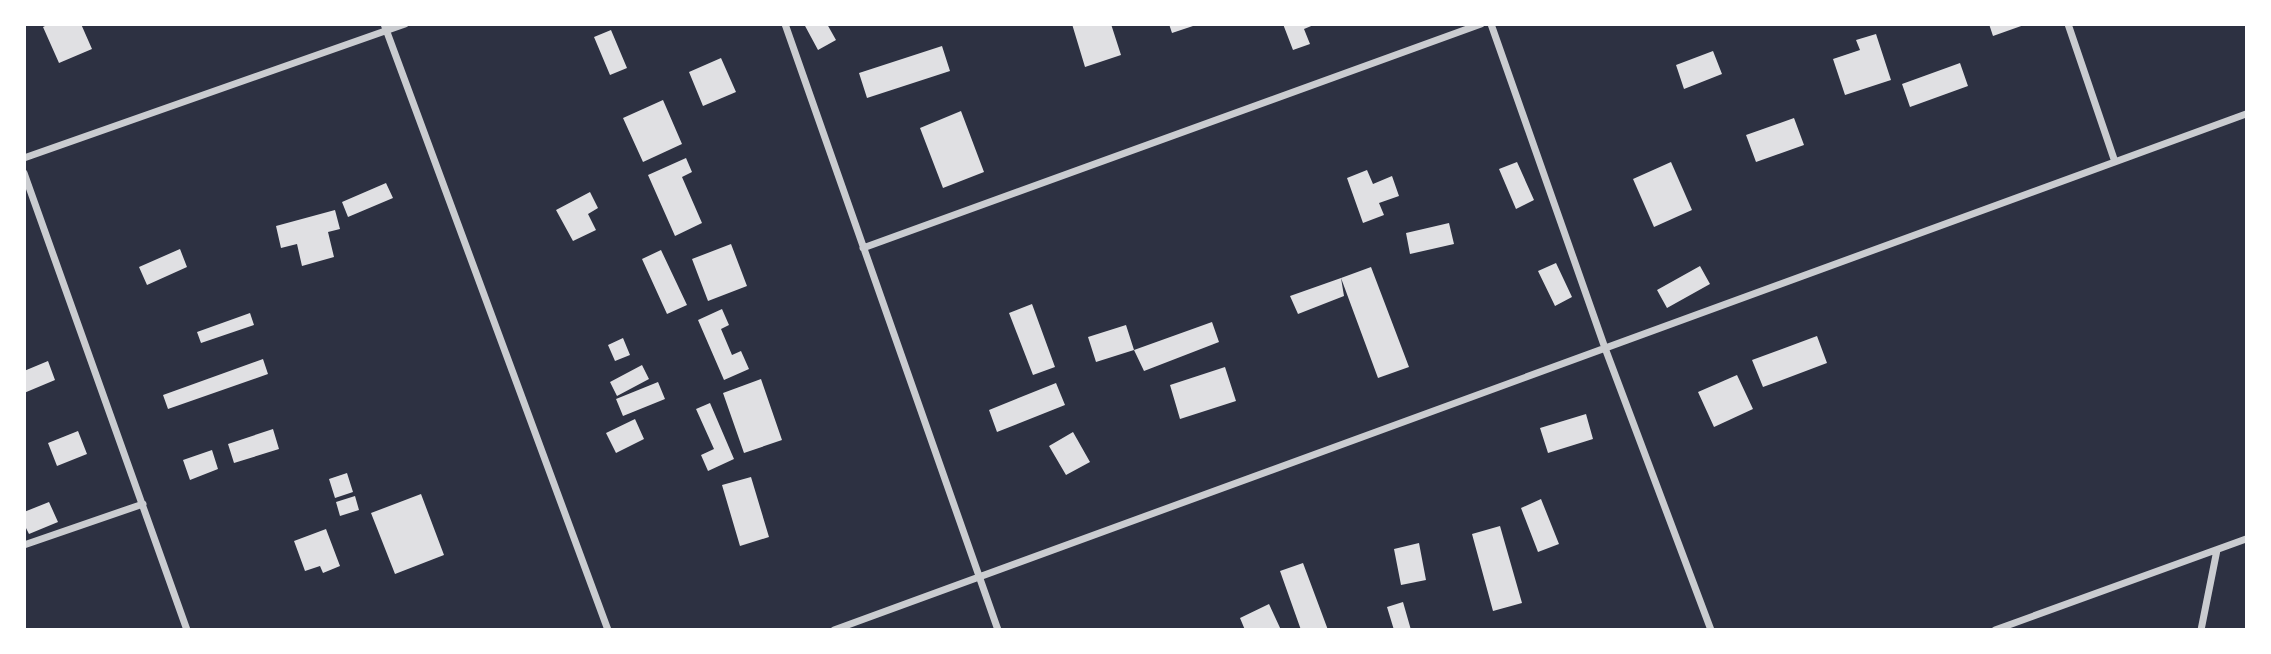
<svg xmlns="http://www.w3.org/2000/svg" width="2271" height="654" font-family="Georgia,serif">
	<rect width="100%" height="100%" fill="#2d3142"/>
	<path fill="#e0e0e3" d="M49 24H81L92 49 59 63 43 27Z
		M804 24H827L836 40 818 50Z
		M1072 24H1111L1121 55 1085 67Z
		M1169 24H1196V25L1172 33Z
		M1283 24H1316L1304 29 1310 44 1293 50Z
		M1989 24H2024V25L1993 36Z
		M611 30 627 68 610 75 594 37Z
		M1876 34 1891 80 1845 95 1833 59 1860 50 1856 40Z
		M942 46 950 71 867 98 859 73Z
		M1713 51 1722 74 1684 89 1676 65Z
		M721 58 736 92 703 106 689 72Z
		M1960 63 1968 86 1910 107 1902 84Z
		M663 100 682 144 643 162 623 118Z
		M961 111 984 172 943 188 920 128Z
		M1794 118 1804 145 1756 162 1746 135Z
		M686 158 692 172 682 177 702 223 675 236 648 175Z
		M1517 162 1534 200 1516 209 1499 169Z
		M1671 162 1692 210 1654 227 1633 179Z
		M1367 170 1373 184 1392 176 1399 196 1379 203 1384 215 1363 223 1347 178Z
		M386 183 393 198 348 217 342 202Z
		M590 192 598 208 588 214 596 230 573 241 556 210Z
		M335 210 340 229 328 232 334 257 302 266 297 244 281 248 276 226Z
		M1449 223 1454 244 1410 254 1406 233Z
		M731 244 747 286 708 301 692 259Z
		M180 249 187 267 147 285 139 267Z
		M661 250 687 305 667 314 642 259Z
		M1556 263 1572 297 1555 306 1538 271Z
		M1700 266 1710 284 1667 308 1657 290Z
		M1371 267 1409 367 1378 378 1341 278Z
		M1341 278 1344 296 1298 314 1290 296Z
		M1032 304 1055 367 1033 375 1009 313Z
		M722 309 729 325 721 329 732 355 741 351 749 369 724 380 698 320Z
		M250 313 254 325 201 343 197 332Z
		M1212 322 1219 342 1144 371 1134 350Z
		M1126 325 1134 350 1096 362 1088 337Z
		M1817 336 1827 363 1763 387 1752 360Z
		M623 338 630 355 615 361 608 345Z
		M263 359 268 374 168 409 163 395Z
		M48 361 55 380 24 393V371Z
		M642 365 649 379 617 396 610 382Z
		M1225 367 1236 401 1180 419 1170 385Z
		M1737 375 1753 409 1714 427 1698 392Z
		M761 379 782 440 744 453 723 393Z
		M658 382 665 399 623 416 616 399Z
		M1056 383 1065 405 997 432 989 410Z
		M710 403 734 459 708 471 701 455 714 449 696 409Z
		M1586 414 1593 439 1548 453 1540 428Z
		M635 419 644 439 616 453 606 433Z
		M273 429 279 449 234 463 228 444Z
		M78 431 87 454 57 466 48 443Z
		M1073 432 1090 462 1066 475 1049 446Z
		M212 450 218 469 190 480 183 460Z
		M347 473 353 492 335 498 329 479Z
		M751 477 769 537 740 546 722 485Z
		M421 494 444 555 395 574 371 513Z
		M355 496 359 510 340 516 336 502Z
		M1541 499 1559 544 1538 552 1521 508Z
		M49 502 58 522 29 534 24 524V512Z
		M1500 526 1522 603 1493 611 1472 534Z
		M326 529 340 566 323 573 320 566 305 571 294 541Z
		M1419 543 1426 580 1401 585 1394 549Z
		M1303 563 1328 630H1301L1280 571Z
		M1403 602 1411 630H1394L1387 607Z
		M1269 604 1281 630H1245L1240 618Z"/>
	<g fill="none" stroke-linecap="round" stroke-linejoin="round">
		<path stroke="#caccd0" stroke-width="7" d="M384 24 608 630
			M785 24 998 630
			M1491 24 1605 348 1711 630
			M2068 24 2115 162
			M24 158 405 24
			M24 173 187 630
			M863 248 1481 24
			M24 545 143 504
			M834 630 2246 114
			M1995 630 2246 539
			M2201 630 2217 550"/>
	</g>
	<rect width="2271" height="654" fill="none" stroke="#ffffff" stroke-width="52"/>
</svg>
